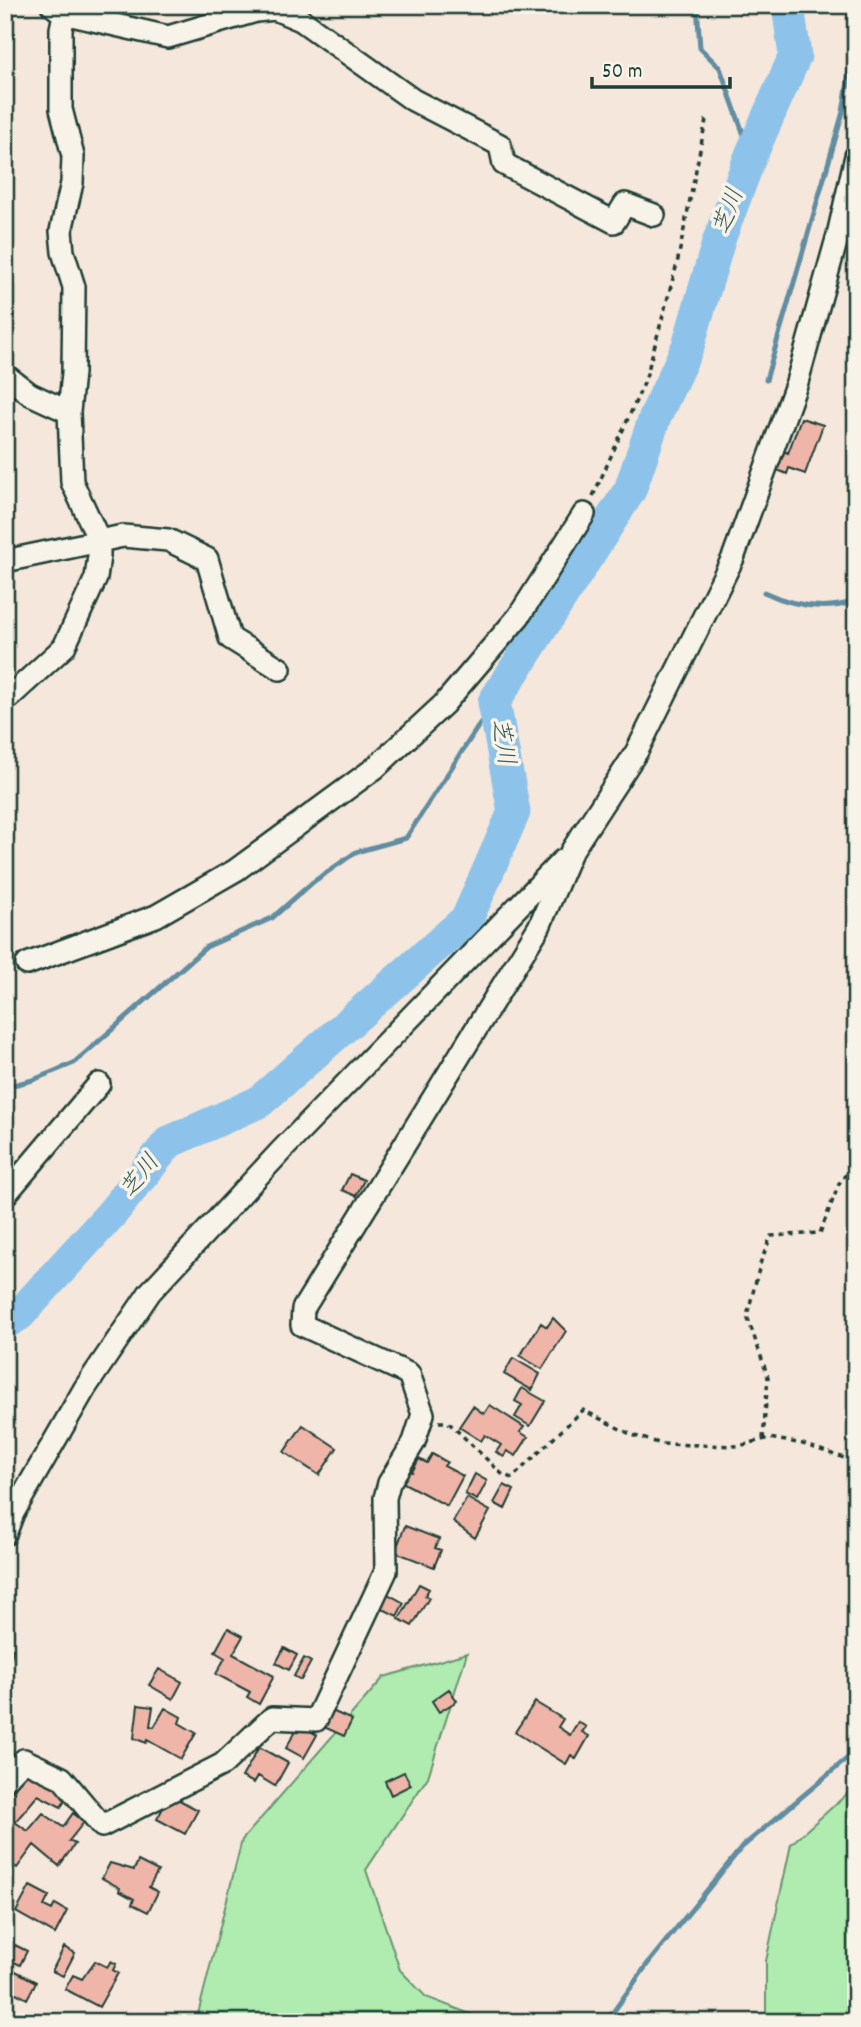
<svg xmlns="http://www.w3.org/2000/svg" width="861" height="2027" font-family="Dekko,'Klee One',sans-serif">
	<rect width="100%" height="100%" fill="#f5e7db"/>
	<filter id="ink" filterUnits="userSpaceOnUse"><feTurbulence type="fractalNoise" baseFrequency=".0143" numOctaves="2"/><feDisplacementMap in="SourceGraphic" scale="14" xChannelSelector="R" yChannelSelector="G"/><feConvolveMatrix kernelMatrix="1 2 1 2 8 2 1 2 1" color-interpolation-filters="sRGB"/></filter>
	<g filter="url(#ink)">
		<path fill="#b0ebb0" stroke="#689472" stroke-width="2" d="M467 1653 428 1777 366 1870 400 1970 426 1997 491 2022H196L242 1840 384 1677Z
			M856 1786V2022H766V1961L791 1844Z"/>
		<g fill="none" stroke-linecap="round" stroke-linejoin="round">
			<path stroke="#618da1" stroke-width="5" d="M697 5 700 48 720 68 751 155
				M766 380 843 112 856 33
				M764 592C793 606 825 611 856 601
				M5 1087 33 1080 74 1063 206 947 272 918 313 882 356 852 406 838 494 702
				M606 2022 649 1962 742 1847 856 1751"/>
			<path stroke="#8dc3ea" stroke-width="33" d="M5 1323 20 1314 112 1213 169 1142 259 1102 467 919 514 812 494 702 630 490 655 417 688 346 719 240 751 155 795 56 788 5"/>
		</g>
		<path fill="#efb5a9" stroke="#1f3d34" stroke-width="2" d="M801 418 823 425 805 474 789 468 787 474 777 470 784 451 788 453Z
			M350 1174 364 1180 356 1196 342 1190Z
			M553 1318 566 1331 542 1369 520 1356 541 1323 547 1327Z
			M513 1358 540 1374 532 1390 504 1374Z
			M522 1388 545 1401 530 1426 515 1417 522 1405 515 1401Z
			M490 1405 524 1427 520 1432 528 1437 516 1456 507 1451 504 1457 496 1452 501 1445 485 1435 481 1441 459 1427 473 1406 484 1414Z
			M303 1425 337 1448 319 1475 284 1452Z
			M432 1454 447 1462 444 1466 463 1476 447 1506 402 1482 408 1470 412 1472 419 1459 427 1463Z
			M475 1474 487 1481 477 1500 465 1494Z
			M504 1485 514 1490 505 1509 494 1503Z
			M467 1498 490 1511 475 1538 453 1522Z
			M405 1526 439 1539 435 1548 441 1550 434 1567 395 1552Z
			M419 1584 429 1589 425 1596 429 1598 412 1626 399 1619Z
			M386 1593 404 1603 397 1616 379 1607Z
			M228 1628 243 1636 233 1654 274 1676 259 1704 247 1697 250 1692 216 1674 225 1658 215 1652Z
			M5 1647 13 1649 5 1686Z
			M284 1648 297 1655 289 1670 276 1663Z
			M304 1658 311 1662 301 1680 294 1676Z
			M159 1669 182 1682 173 1699 149 1685Z
			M449 1689 457 1701 439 1712 432 1701Z
			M535 1702 563 1719 558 1727 570 1735 578 1722 586 1727 582 1732 589 1736 576 1759 571 1755 566 1764 515 1732Z
			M138 1705 153 1707 150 1726 154 1727 165 1708 181 1717 179 1723 196 1733 181 1759 147 1740 146 1743 134 1738Z
			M332 1711 352 1720 344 1736 324 1727Z
			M299 1725 317 1735 304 1758 286 1748Z
			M259 1747 288 1763 275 1786 258 1776 254 1783 242 1777Z
			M28 1770 68 1796 61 1807 38 1795 15 1822 28 1831 43 1813 63 1827 73 1813 84 1822 69 1841 75 1844 59 1866 34 1845 17 1868 5 1860V1801Z
			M404 1772 411 1785 391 1795 385 1781Z
			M170 1795 198 1810 185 1834 157 1819Z
			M138 1861 158 1871 149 1887 158 1892 148 1912 132 1904 134 1899 119 1891 120 1888 102 1878 110 1863 134 1870Z
			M30 1886 49 1896 44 1906 52 1910 55 1904 67 1911 55 1934 16 1912Z
			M15 1945 27 1951 20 1965 8 1959Z
			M64 1947 75 1953 63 1976 52 1971Z
			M95 1961 107 1967 111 1961 116 1964 113 1970 118 1973 99 2007 65 1989 73 1975 82 1979Z
			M10 1968 36 1982 27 1999 12 1991 14 1989 6 1984 5 1977Z"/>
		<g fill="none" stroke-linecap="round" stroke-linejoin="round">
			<g stroke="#1f3d34" stroke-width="26">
				<path id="minor" d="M52 5 63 13 168 37 256 11 275 9 301 20 413 100 500 145 504 164 614 222 625 204 654 215
					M5 375 30 394 69 412
					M5 561 123 536 168 540 207 559 230 638 280 669
					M5 701 64 647 96 578 99 556V540L72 482 69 412 73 373 74 287 63 252 61 231 72 183 73 156 61 109V29L66 5
					M27 964 156 916 236 870 375 768 444 704 519 616 584 514
					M5 1195 99 1084
					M5 1534 13 1513 85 1388 150 1292 280 1152 562 861
					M5 1780 24 1760 62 1778 102 1826 223 1764 272 1718 316 1720 386 1571 385 1498 389 1483 414 1442 423 1414 409 1374 302 1325 303 1309 539 927 571 852 637 751 733 558 797 382 838 235 856 156"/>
			</g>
			<path stroke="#1f3d34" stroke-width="3.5" stroke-dasharray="5 5" stroke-linecap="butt" d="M593 496 645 381 677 264 707 115
				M439 1422H448L503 1475 512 1478 583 1410 632 1435 662 1444 739 1446 769 1438 803 1444 856 1462
				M763 1439 768 1377 747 1316 761 1261 771 1236 820 1233 841 1179 856 1167"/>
			<use href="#minor" stroke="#f7f3e8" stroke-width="21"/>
		</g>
	</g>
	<g text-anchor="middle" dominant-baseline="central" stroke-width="7" stroke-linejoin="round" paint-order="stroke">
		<g font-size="24" font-style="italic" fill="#355858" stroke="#f7f3e8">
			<text transform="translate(730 212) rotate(-70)">芝川</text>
			<text transform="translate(501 742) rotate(80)">芝川</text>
			<text transform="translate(141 1177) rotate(-52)">芝川</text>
		</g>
	</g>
	<rect width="861" height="2027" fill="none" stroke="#f7f3e8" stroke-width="28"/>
	<rect x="14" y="14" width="833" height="1999" fill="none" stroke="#1f3d34" stroke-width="2.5" filter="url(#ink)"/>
	<path d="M592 77v10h138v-10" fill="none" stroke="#1f3d34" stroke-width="3.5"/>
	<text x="602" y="77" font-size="21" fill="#1f3d34" stroke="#f7f3e8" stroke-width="5" paint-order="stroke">50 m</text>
</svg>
